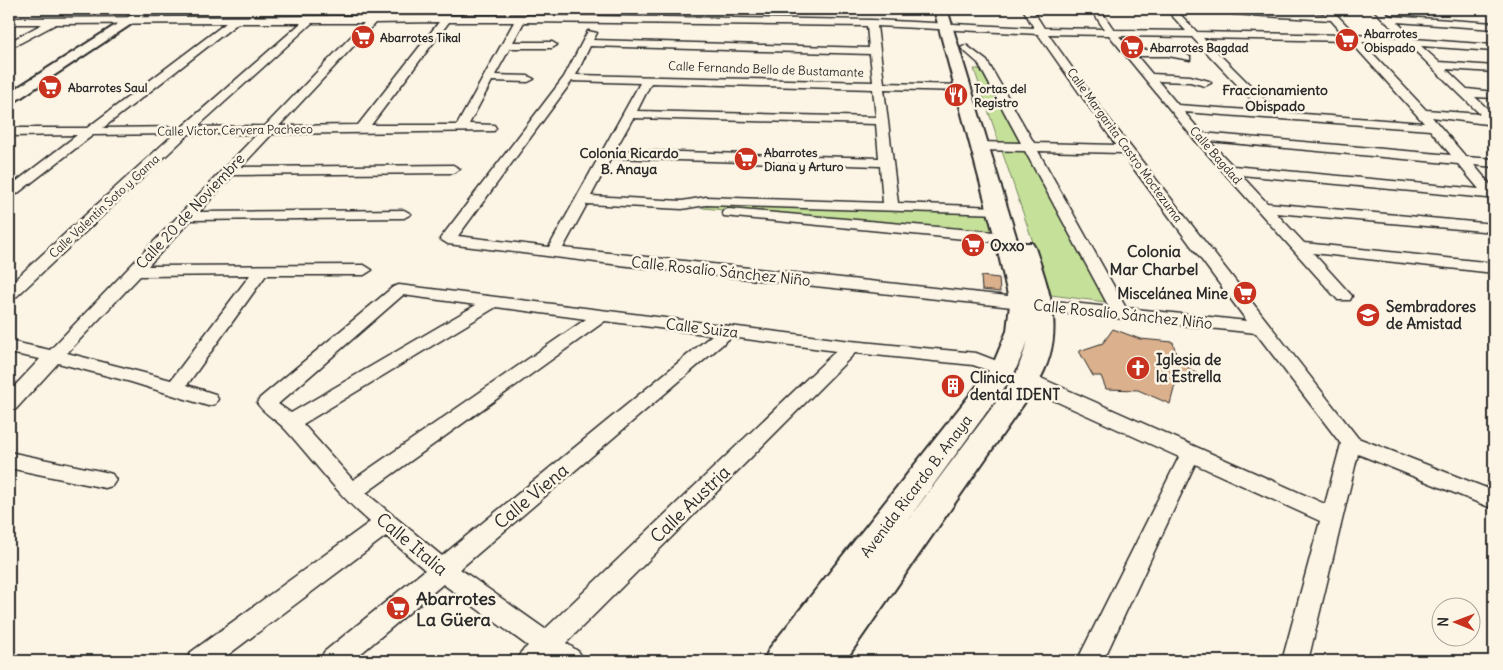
<svg xmlns="http://www.w3.org/2000/svg" width="1503" height="670" font-family="Delius,sans-serif">
	<rect width="100%" height="100%" fill="#fcf5e5"/>
	<filter id="ink" filterUnits="userSpaceOnUse"><feTurbulence type="fractalNoise" baseFrequency=".02" numOctaves="2"/><feDisplacementMap in="SourceGraphic" scale="10" xChannelSelector="R" yChannelSelector="G"/><feConvolveMatrix kernelMatrix="1 2 1 2 8 2 1 2 1" color-interpolation-filters="sRGB"/></filter>
	<g filter="url(#ink)">
		<path fill="#c5e199" stroke="#788662" d="M974 69H980L1106 302 1051 295Z
			M705 203 987 214 994 235 703 208 701 205Z"/>
		<path fill="#dbb08c" stroke="#2b2b2b" d="M981 276 999 278 1000 292 982 290Z
			M1113 329 1140 339 1173 342 1177 359 1204 379 1175 385 1170 404 1138 390 1106 389 1101 376H1093L1079 351 1103 343Z"/>
		<g fill="none" stroke-linecap="round" stroke-linejoin="round">
			<g stroke="#2b2b2b" stroke-width="3">
				<path id="minor" d="M1023 9H1032L1044 28 1104 29 1091 9H1100L1114 30 1186 31 1166 9H1175L1197 32 1344 35 1331 20 1233 14 1231 12 1236 9 1325 14 1322 9H1331L1356 35 1402 38 1373 9H1382L1390 16 1494 23V29L1397 22 1414 39 1494 45V51L1421 46 1439 62 1494 66V72L1446 69 1467 89 1494 92V98L1475 97 1494 115V125L1432 117 1466 157 1494 159V167L1474 165 1494 189V201L1487 198 1241 175 1267 203 1494 224V232L1276 213 1304 243 1494 263V273L1313 253 1352 296 1350 300H1338L1194 139 1109 35 1048 34 1105 114 1358 438 1494 491V509L1358 454 1308 661H1282L1320 521 1195 464 1103 661H1077L1179 457 1020 385 1018 380 1020 375 1027 374 1034 375 1325 504 1341 444 1256 333 628 266 448 244 440 239 564 77 588 31 597 33 593 40 869 48 867 26 524 22 513 42H552L557 45 552 48H510L495 75 528 76 534 79 528 82 492 81 469 124 494 125 496 128 494 131 272 134 241 167 453 165 460 169 453 173 233 175 199 212 404 210 411 214 404 218 191 220 148 266 364 265 372 270 364 275H266L187 385 215 394 218 399 215 404 208 406 131 382 58 363 16 409 9 411V392L40 359 9 353V341L50 350 257 134H189L15 298 9 299V285L174 134 93 135 14 196 9 197V187L77 135 9 136V128H87L226 23 56 24 9 49V42L42 24H9V18L521 15 872 20 1034 28ZM439 22 358 125 279 126 375 23ZM449 22H514L457 125H371ZM238 23H301L182 127 103 128ZM312 23H364L265 126 197 127ZM877 26 1038 34 1116 145 1034 143 987 61 966 45 961 48 978 63 1021 143 978 142 972 146 978 150 1025 151 1109 307 563 248 587 204 682 209 706 205 1002 214 1004 211 1002 208 997 207 898 203 884 89 962 91 968 88 962 85 884 83ZM1119 36 1192 37 1262 111 1178 105 1158 81 1190 82 1205 86 1211 83 1209 81 1190 76 1152 74 1137 56H1168L1190 60V56L1168 50H1131ZM1203 38 1350 41 1424 123 1277 112ZM1362 42 1409 45 1480 114 1426 110ZM590 46 870 54 873 82 576 75ZM572 81 640 83 549 247 458 236ZM651 83 873 89 876 117 637 111ZM1184 112 1430 130 1451 155 1202 133ZM633 118 876 124 879 158 615 150ZM1209 141 1458 164 1479 189 1233 166ZM1038 151 1122 153 1247 321 1126 308ZM611 158 880 166 883 203 706 197 682 201 591 196ZM250 275 171 380 67 353 140 276Z
					M729 209 1006 233 1014 238 1006 243 724 216 722 213 724 210Z
					M399 285 851 341 976 353 1010 366 1013 370 1010 374 1004 376 973 365 855 353 566 643 579 652 583 661H517L521 652 528 646 443 584 352 661H320L324 652 425 570 386 536 220 661H187L191 652 370 522C336 493 315 462 285 429 276 419 265 415 257 403L260 398 393 287ZM403 295 476 305 291 413 278 404ZM496 307 586 319 353 480 303 424ZM605 321 712 335 442 556 366 493ZM731 337 836 351 545 629 460 569Z
					M9 452 105 472 112 474 116 480 112 486 105 488 9 468Z"/>
			</g>
			<g stroke="#2b2b2b" stroke-width="4">
				<path id="tertiary" d="M141 9H154L14 102 9 103V93Z"/>
			</g>
			<g stroke="#2b2b2b" stroke-width="4">
				<path id="secondary" d="M934 9H947L1018 243H1032L1035 248C1052 298 1066 337 1036 386L845 661H806L808 655 804 661H764L769 649 992 367 1007 331 1010 304 995 238ZM1028 341 1015 377 904 525 1013 376Z"/>
			</g>
			<use href="#minor" fill="#fcf5e5" fill-rule="evenodd"/>
			<use href="#tertiary" fill="#fcf5e5" fill-rule="evenodd"/>
			<use href="#secondary" fill="#fcf5e5" fill-rule="evenodd"/>
		</g>
	</g>
	<defs>
		<g id="supermarket-disc" transform="scale(1.25)"><circle r="9.5" fill="#c8321e" stroke="#fcf5e5"/><path d="M-6-5.5h2.5l.6 2H6L4.5 2H-2.5L-4.4-4H-6ZM-1.5 3.2a1.3 1.3 0 1 0 .1 0ZM3 3.2a1.3 1.3 0 1 0 .1 0Z" fill="#fff"/></g>
		<g id="restaurant-disc" transform="scale(1.25)"><circle r="9.5" fill="#c8321e" stroke="#fcf5e5"/><path d="M-5-6h1v4h1v-4h1v4h1v-4h1v5L-1.5 .5V6h-2V.5L-5-1ZM5-6V6H3V1.5H1.5Q1.5-4 5-6Z" fill="#fff"/></g>
		<g id="school-disc" transform="scale(1.25)"><circle r="9.5" fill="#c8321e" stroke="#fcf5e5"/><path d="M0-5L7-2L0 1L-7-2ZM-4 1L0 2.5L4 1V4Q0 6-4 4Z" fill="#fff"/></g>
		<g id="church-disc" transform="scale(1.25)"><circle r="9.5" fill="#c8321e" stroke="#fcf5e5"/><path d="M-1.2-6h2.4v3.5h3.3v2.4h-3.3V6h-2.4V-.1h-3.3v-2.4h3.3Z" fill="#fff"/></g>
		<g id="building-disc" transform="scale(1.25)"><circle r="9.5" fill="#c8321e" stroke="#fcf5e5"/><path d="M-4-6H4V6H1V3H-1V6H-4ZM-2.5-4.3h1.7v1.8h-1.7ZM.8-4.3h1.7v1.8H.8ZM-2.5-1h1.7V.8h-1.7ZM.8-1h1.7V.8H.8Z" fill="#fff"/></g>
	</defs>
	<g fill-rule="evenodd">
		<use href="#supermarket-disc" x="363" y="37"/>
		<use href="#supermarket-disc" x="1347" y="40"/>
		<use href="#supermarket-disc" x="1132" y="47"/>
		<use href="#supermarket-disc" x="50" y="87"/>
		<use href="#restaurant-disc" x="956" y="95"/>
		<use href="#supermarket-disc" x="746" y="159"/>
		<use href="#supermarket-disc" x="973" y="245"/>
		<use href="#supermarket-disc" x="1245" y="293"/>
		<use href="#school-disc" x="1368" y="315"/>
		<use href="#church-disc" x="1138" y="368"/>
		<use href="#building-disc" x="953" y="386"/>
		<use href="#supermarket-disc" x="398" y="608"/>
	</g>
	<g text-anchor="middle" dominant-baseline="central" stroke-width="5" stroke-linejoin="round" paint-order="stroke">
		<g font-size="12" font-weight="bold" fill="#2b2b2b" stroke="#fcf5e5" text-anchor="start">
			<text x="1364" y="33">Abarrotes<tspan x="1364" dy="14">Obispado</tspan></text>
			<text x="380" y="37">Abarrotes Tikal</text>
			<text x="1150" y="47">Abarrotes Bagdad</text>
			<text x="68" y="87">Abarrotes Saul</text>
			<text x="974" y="88">Tortas del<tspan x="974" dy="14">Registro</tspan></text>
			<text x="764" y="152">Abarrotes<tspan x="764" dy="14">Diana y Arturo</tspan></text>
		</g>
		<g font-size="12" fill="#2b2b2b" stroke="#fcf5e5">
			<text transform="translate(766 69) rotate(2)">Calle Fernando Bello de Bustamante</text>
			<text transform="translate(235 130) rotate(-1)">Calle Víctor Cervera Pacheco</text>
			<text transform="translate(1125 145) rotate(54)">Calle Margarita Castro Moctezuma</text>
			<text transform="translate(1216 155) rotate(49)">Calle Bagdad</text>
			<text transform="translate(104 206) rotate(-43)">Calle Valentín Soto y Gama</text>
		</g>
		<g font-size="14" font-weight="bold" fill="#2b2b2b" stroke="#fcf5e5">
			<text x="1275" y="90">Fraccionamiento<tspan x="1275" dy="16">Obispado</tspan></text>
			<text x="629" y="153">Colonia Ricardo<tspan x="629" dy="16">B. Anaya</tspan></text>
		</g>
		<g font-size="15" fill="#2b2b2b" stroke="#fcf5e5">
			<text transform="translate(190 211) rotate(-47)">Calle 20 de Noviembre</text>
			<text transform="translate(721 271) rotate(6)">Calle Rosalío Sánchez Niño</text>
			<text transform="translate(1123 314) rotate(6)">Calle Rosalío Sánchez Niño</text>
			<text transform="translate(702 328) rotate(7)">Calle Suiza</text>
			<text transform="translate(916 486) rotate(-53)">Avenida Ricardo B. Anaya</text>
		</g>
		<g font-size="15" font-weight="bold" fill="#2b2b2b" stroke="#fcf5e5" text-anchor="start">
			<text x="990" y="245">Oxxo</text>
			<text x="1228" y="293" text-anchor="end">Miscelánea Mine</text>
			<text x="1386" y="306">Sembradores<tspan x="1386" dy="17">de Amistad</tspan></text>
			<text x="1156" y="359">Iglesia de<tspan x="1156" dy="17">la Estrella</tspan></text>
			<text x="970" y="377">Clinica<tspan x="970" dy="17">dental IDENT</tspan></text>
		</g>
		<g font-size="16" font-weight="bold" fill="#2b2b2b" stroke="#fcf5e5">
			<text x="1154" y="251">Colonia<tspan x="1154" dy="18">Mar Charbel</tspan></text>
		</g>
		<g font-size="18" fill="#2b2b2b" stroke="#fcf5e5">
			<text transform="translate(531 496) rotate(-40)">Calle Viena</text>
			<text transform="translate(690 504) rotate(-44)">Calle Austria</text>
			<text transform="translate(412 544) rotate(40)">Calle Italia</text>
		</g>
		<g font-size="18" font-weight="bold" fill="#2b2b2b" stroke="#fcf5e5" text-anchor="start">
			<text x="416" y="598">Abarrotes<tspan x="416" dy="21">La Güera</tspan></text>
		</g>
	</g>
	<rect width="1503" height="670" fill="none" stroke="#fcf5e5" stroke-width="30"/>
	<rect x="15" y="15" width="1473" height="640" fill="none" stroke="#2b2b2b" stroke-width="2" filter="url(#ink)"/>
	<g transform="translate(1456 622) rotate(271)"><circle r="24" fill="#fcf5e5" stroke="#a8a49b"/>
	<path d="M0-4L9 19L0 12L-9 19Z" fill="#c8321e"/>
	<text y="-8" font-size="14" font-weight="bold" text-anchor="middle" fill="#2b2b2b">N</text>
	</g>
</svg>
